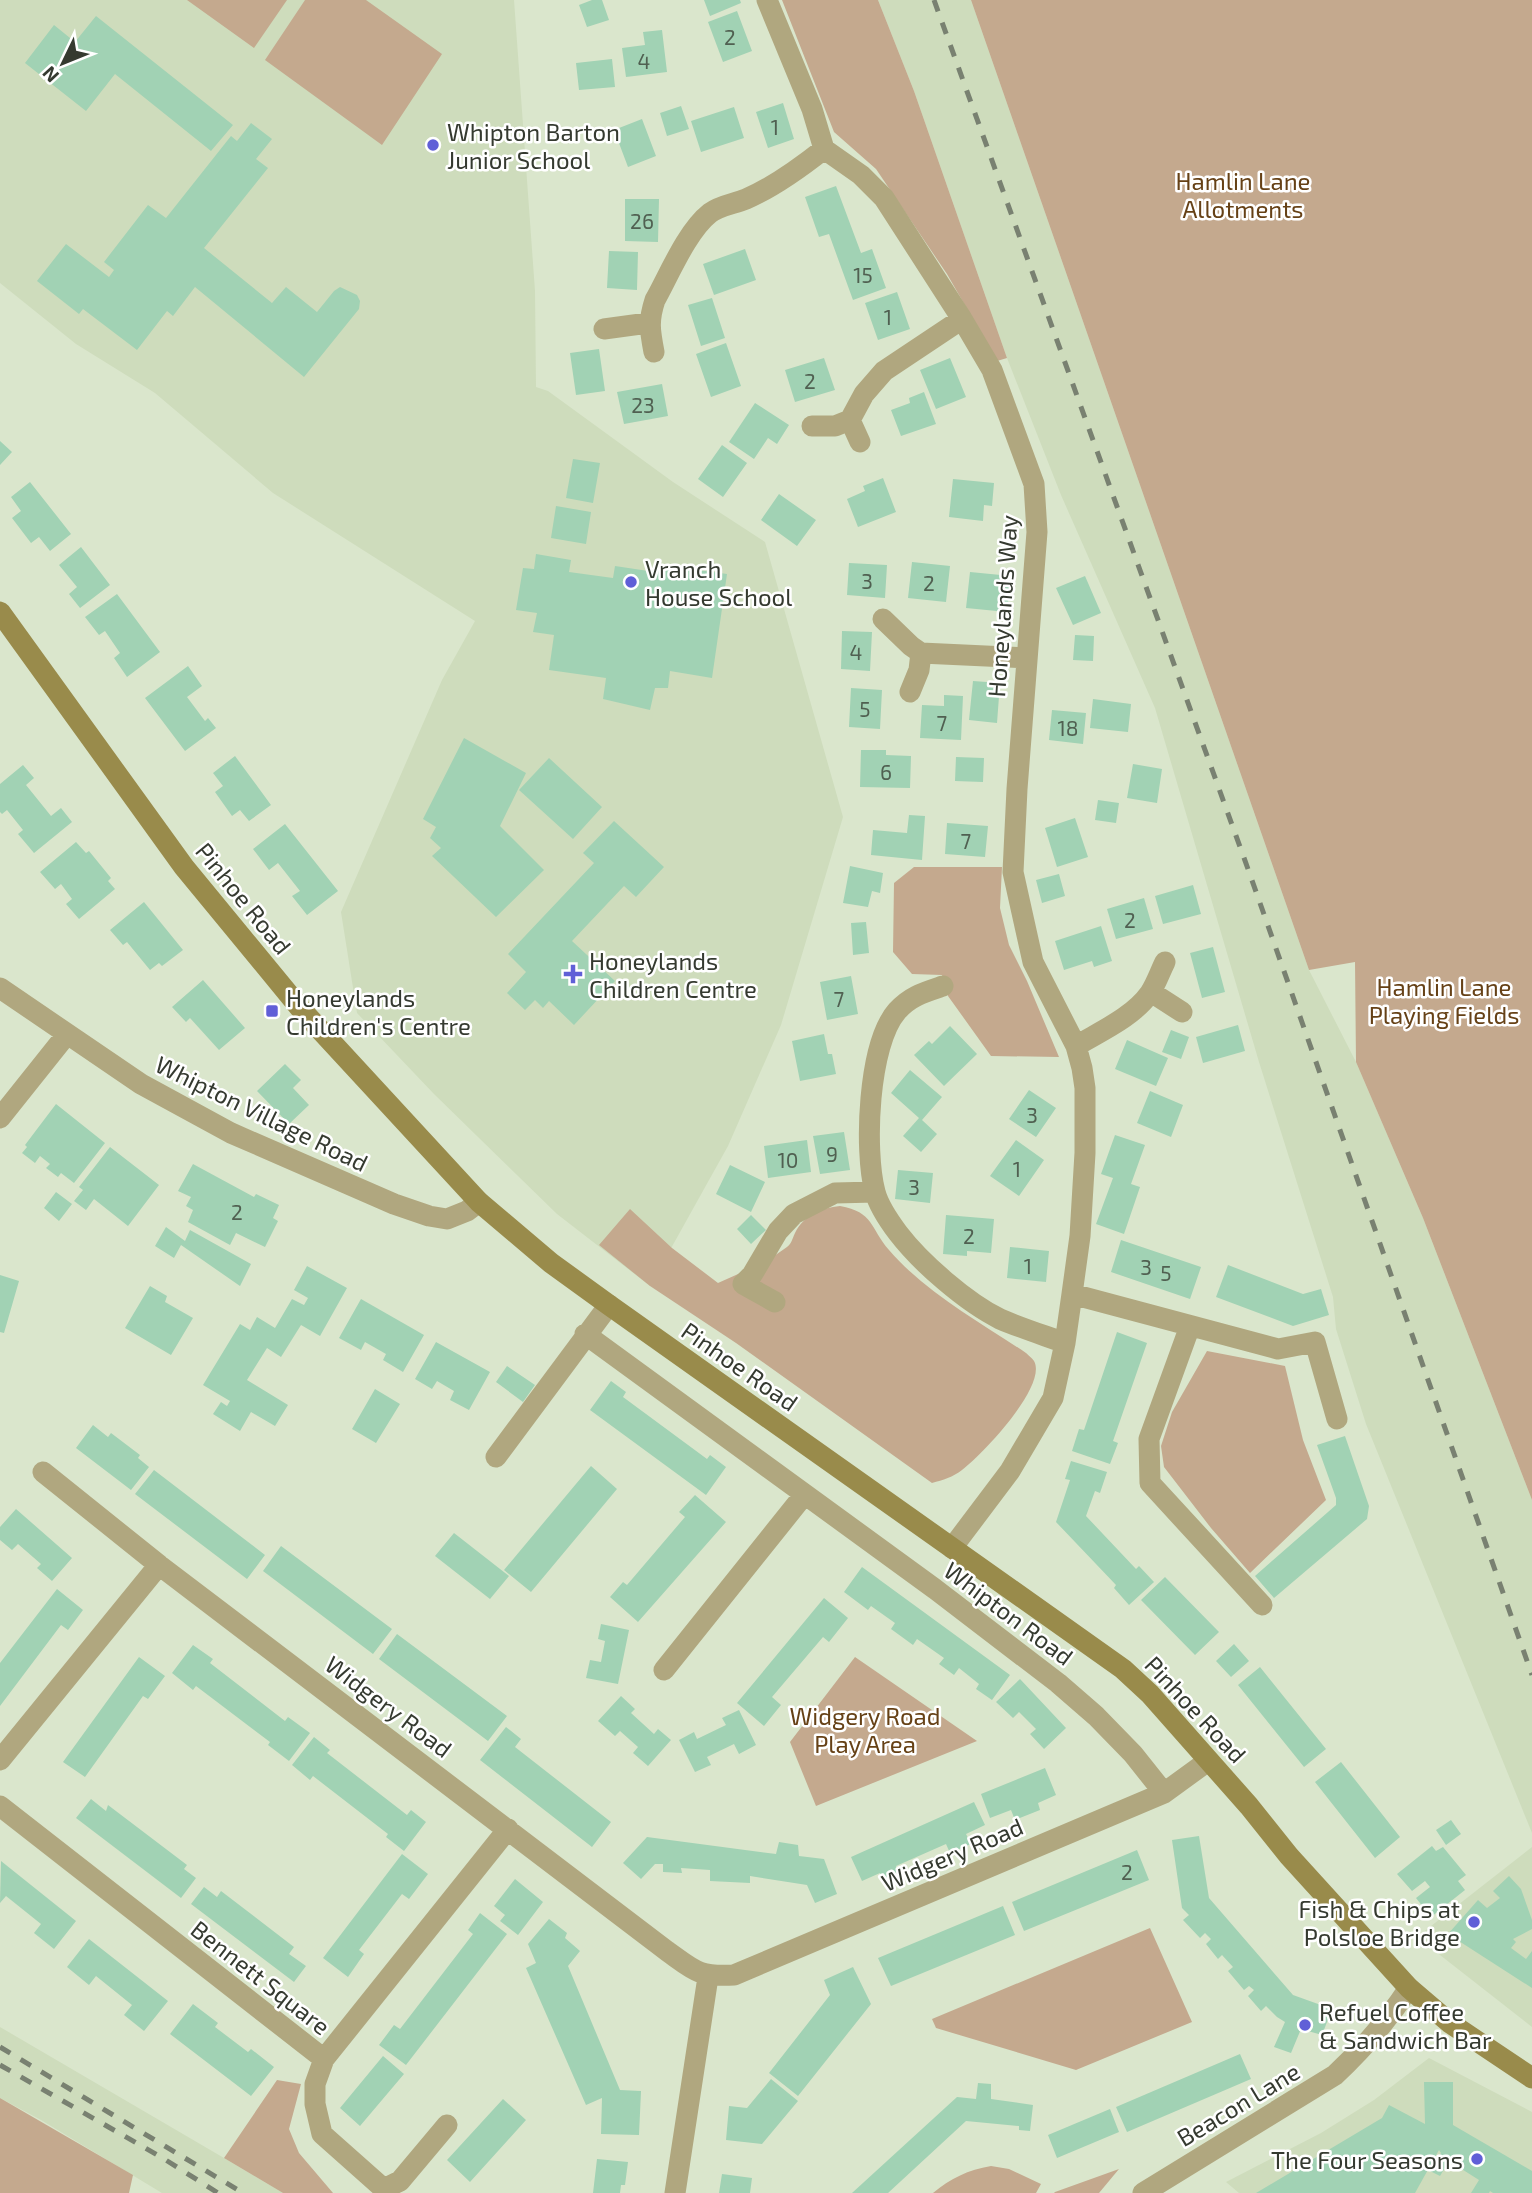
<svg xmlns="http://www.w3.org/2000/svg" width="1532" height="2193" font-family="'Exo 2',sans-serif">
	<rect width="100%" height="100%" fill="#dae6cc"/>
	<path fill="#cedcbc" d="M0 0H514L535 291 536 387 548 391 673 482 765 542 843 817 781 1025 728 1146 650 1286 557 1214 434 1094 357 1013 341 912 442 680 475 621 273 493 155 393 76 344 0 283Z
		M878 0H971L1309 970 1356 1062 1423 1218 1532 1500V1833L1366 1424 1336 1329 1333 1297 1259 1062 1155 708 1061 495 1007 358 914 91Z
		M1532 1847V2027L1417 1937Z
		M0 2027 224 2158 283 2193H162L41 2120 0 2098Z
		M1429 2058 1532 2112V2193H1239L1226 2182 1321 2133 1374 2100Z"/>
	<path fill="#c4a98e" d="M187 0H287L254 48Z
		M305 0H366L442 54 382 145 265 60Z
		M782 0H878L914 91 1007 358 997 361 947 274 876 169 834 132Z
		M971 0H1532V1500L1423 1218 1356 1062 1355 962 1309 970Z
		M914 867H1002L1000 908 1009 945 1027 981 1059 1057 991 1056 948 996 942 975 912 974 893 952 894 883Z
		M840 1206C874 1212 870 1228 889 1250 926 1293 980 1322 1026 1353 1027 1354 1034 1360 1034 1361 1048 1386 981 1456 962 1470 953 1477 943 1480 932 1483L736 1343 650 1286 599 1245 630 1209 672 1248 718 1283C742 1272 766 1263 787 1247 792 1243 792 1239 795 1233 804 1215 821 1208 840 1206Z
		M1207 1351 1285 1366 1303 1440 1326 1500 1250 1573 1211 1528 1164 1467 1161 1446 1172 1412Z
		M855 1657 977 1741 816 1806 790 1742Z
		M1150 1928 1192 2022 1076 2070 936 2028 932 2019Z
		M277 2080 301 2084 289 2129 299 2153 333 2193H283L224 2158Z
		M0 2098 133 2175 129 2193H0Z
		M991 2166 1009 2169 1041 2184 1036 2193H933C951 2178 968 2170 991 2166Z
		M1119 2169 1099 2193H1054L1055 2192Z"/>
	<path fill="#a1d2b4" d="M592 0H602L609 20 587 27 579 5Z
		M704 0H740L741 3 710 16Z
		M737 11 752 51 723 62 708 22Z
		M96 16 233 125 211 151 115 74 86 111 25 63 54 25 75 42Z
		M662 30 667 72 626 77 622 48 645 45 643 32Z
		M612 59 615 87 579 90 576 63Z
		M783 103 794 139 768 148 756 112Z
		M681 106 689 129 667 136 660 113Z
		M734 107 744 138 701 152 691 121Z
		M642 119 656 156 628 167 614 130Z
		M251 123 272 139 256 159 268 168 204 248 272 303 286 287 317 312 334 291 340 287 357 295 360 301 359 309 304 377 195 287 173 316 167 311 137 350 83 309 79 314 37 281 66 244 109 277 114 270 104 262 148 205 166 218 231 136 237 141Z
		M836 186 861 253 872 249 886 288 853 300 829 234 819 237 805 197Z
		M625 199H659L658 242 625 241Z
		M745 249 756 280 714 295 703 264Z
		M609 251 638 252 637 290 607 288Z
		M897 292 910 329 878 340 865 303Z
		M712 298 725 338 701 346 688 305Z
		M726 343 741 386 711 397 696 354Z
		M599 349 605 391 576 395 570 353Z
		M824 358 835 390 795 402 785 370Z
		M950 358 966 397 936 409 920 370Z
		M662 384 668 416 624 424 617 392Z
		M924 392 936 424 901 436 891 410 910 403 909 398Z
		M755 403 789 425 777 444 768 438 754 459 729 442Z
		M0 441 12 452 0 465Z
		M722 445 747 463 723 497 698 479Z
		M573 459 600 463 593 503 566 498Z
		M883 478 896 512 858 527 847 499 865 491 863 486Z
		M953 479 994 483 992 506 984 505 983 521 949 517Z
		M30 482 71 534 50 551 39 537 31 543 12 518 21 511 11 497Z
		M779 494 816 520 797 546 761 520Z
		M556 506 591 512 586 544 551 538Z
		M81 547 110 585 80 608 69 594 77 587 59 565Z
		M536 554 571 560 569 572 613 578 615 566 655 572 656 564 727 574 712 678 670 671 668 688H655L650 710 603 699 606 678 549 670 554 635 533 632 537 613 516 610 523 568 534 569Z
		M912 562 950 566 946 602 908 598Z
		M849 563 887 565 885 598 847 595Z
		M970 572 1011 576 1007 612 966 608Z
		M1085 576 1101 613 1073 625 1056 588Z
		M117 594 160 652 127 677 114 658 120 653 105 631 99 635 85 617Z
		M842 631 872 632 870 671 841 669Z
		M1075 635 1094 636 1093 661 1073 660Z
		M188 666 202 686 187 697 205 721 208 718 216 728 185 751 145 698Z
		M973 681 1000 683 997 723 969 720Z
		M851 688 882 690 880 729 849 727Z
		M944 695 963 696 961 740 920 738 922 705 944 706Z
		M1093 699 1131 704 1128 732 1090 728Z
		M1052 710 1086 713 1083 744 1049 740Z
		M464 738 526 773 500 826 544 870 496 917 432 856 441 848 430 838 436 827 423 819Z
		M861 750H886V755L911 756 910 788 860 787Z
		M235 756 271 805 249 821 240 810 232 816 215 792 223 786 213 773Z
		M956 757 984 758 983 782 955 781Z
		M549 758 602 807 573 839 519 790Z
		M1133 764 1162 769 1157 803 1127 798Z
		M23 765 34 778 26 785 51 816 61 808 72 822 34 853 18 834 23 830 7 810 2 814 0 812V784Z
		M1098 800 1119 803 1116 823 1095 820Z
		M909 815 925 816 922 860 871 855 873 830 907 833Z
		M1075 818 1088 857 1057 867 1045 828Z
		M614 821 664 867 636 897 624 886 572 941 615 981 574 1025 549 1001 543 1008 535 1000 525 1010 507 993 526 972 508 954 594 863 583 853Z
		M947 823 988 826 985 857 945 854Z
		M285 824 338 891 307 915 292 896 300 891 278 863 269 870 253 849Z
		M76 842 86 853 89 851 111 878 108 881 115 889 79 919 66 904 72 899 61 884 55 889 40 872Z
		M850 866 883 873 880 893 872 891 868 907 843 903Z
		M1059 874 1065 896 1042 903 1036 880Z
		M1193 885 1201 914 1163 924 1155 896Z
		M1144 898 1153 929 1116 939 1107 909Z
		M144 902 183 950 162 966 159 963 150 970 127 942 123 945 110 930Z
		M866 922 869 953 853 955 851 923Z
		M1101 926 1112 961 1094 967 1092 961 1064 970 1055 941Z
		M1213 947 1225 992 1202 998 1190 953Z
		M851 976 858 1014 827 1020 820 982Z
		M203 980 245 1028 219 1050 190 1018 186 1022 172 1007Z
		M1238 1025 1245 1051 1203 1063 1196 1037Z
		M950 1026 977 1054 944 1086 914 1055 929 1041 932 1044Z
		M1171 1030 1189 1037 1181 1059 1162 1052Z
		M824 1034 828 1054H832L836 1074 800 1081 792 1041Z
		M1127 1040 1168 1058 1156 1086 1115 1069Z
		M285 1064 301 1080 293 1088 309 1105 289 1124 257 1091Z
		M910 1070 942 1097 922 1120 937 1134 921 1152 903 1136 919 1118 891 1093Z
		M1029 1090 1056 1108 1036 1137 1009 1119Z
		M1150 1091 1183 1105 1171 1137 1137 1123Z
		M56 1104 105 1143 74 1183 61 1173 58 1177 46 1168 50 1164 40 1156 35 1163 22 1153 27 1147 25 1145Z
		M844 1132 850 1170 820 1174 813 1136Z
		M1115 1135 1145 1145 1131 1184 1140 1187 1124 1234 1096 1224 1113 1178 1101 1174Z
		M807 1140 811 1172 768 1178 764 1146Z
		M1016 1140 1044 1160 1019 1196 990 1176Z
		M110 1147 159 1185 128 1226 94 1199 86 1210 74 1201 83 1190 79 1187Z
		M193 1164 254 1197 256 1194 279 1205 273 1218 278 1221 265 1247 236 1233 230 1245 188 1222 193 1210 186 1206 191 1197 178 1191Z
		M730 1165 765 1182 751 1212 716 1194Z
		M898 1170 933 1173 930 1203 895 1199Z
		M56 1192 72 1204 59 1221 44 1208Z
		M751 1215 766 1230 751 1244 737 1229Z
		M946 1215 994 1219 991 1253 967 1251V1256L943 1254Z
		M166 1227 185 1241 190 1230 251 1264 240 1286 181 1245 174 1258 155 1246Z
		M1121 1240 1201 1267 1190 1299 1111 1272Z
		M1010 1247 1049 1251 1046 1282 1007 1278Z
		M1228 1265 1303 1294 1321 1289 1329 1315 1293 1326 1216 1297Z
		M307 1266 347 1288 320 1336 301 1325 281 1357 267 1348 247 1380 288 1405 275 1426 251 1412 240 1431 213 1414 221 1402 227 1406 230 1401 203 1385 240 1324 250 1330 257 1317 275 1328 292 1299 304 1305 308 1298 294 1290Z
		M0 1275 19 1281 4 1333 0 1332Z
		M150 1286 167 1296 165 1302 193 1318 171 1355 125 1328Z
		M361 1299 424 1335 403 1372 383 1360 386 1354 365 1342 361 1350 339 1338Z
		M1117 1332 1147 1343 1113 1441 1118 1443 1110 1464 1072 1451 1079 1429 1084 1430Z
		M436 1342 490 1372 469 1410 450 1400 454 1391 437 1381 432 1389 415 1379Z
		M507 1366 535 1385 523 1402 496 1382Z
		M611 1381 626 1392 623 1397 707 1459 710 1455 726 1467 706 1495 590 1410Z
		M375 1389 400 1404 376 1443 352 1429Z
		M93 1425 108 1437 111 1433 140 1455 138 1458 149 1467 131 1490 76 1448Z
		M1345 1436 1369 1506 1367 1519 1274 1598 1255 1576 1336 1505V1498L1317 1445Z
		M1071 1461 1107 1472 1100 1493 1095 1491 1086 1516 1136 1569 1139 1566 1154 1582 1129 1605 1114 1588 1116 1585 1056 1522 1070 1480 1065 1479Z
		M591 1466 617 1489 531 1592 504 1570Z
		M154 1470 265 1555 247 1579 135 1494Z
		M695 1495 726 1522 638 1622 610 1597 623 1582 627 1585 685 1517 679 1512Z
		M16 1509 72 1558 52 1581 37 1568 41 1564 18 1544 12 1550 0 1540V1527Z
		M454 1533 509 1576 490 1599 435 1556Z
		M281 1546 392 1629 373 1654 263 1571Z
		M862 1567 1010 1675 992 1700 976 1689 979 1684 959 1668 954 1675 939 1664 944 1658 917 1639 913 1645 891 1629 895 1623 871 1606 868 1610 844 1592Z
		M1165 1577 1219 1632 1195 1655 1141 1600Z
		M57 1589 83 1610 68 1630 61 1625 0 1706V1663Z
		M824 1598 848 1618 829 1642 823 1637 772 1697 781 1705 764 1726 737 1703Z
		M601 1624 629 1630 618 1684 586 1678 590 1660 601 1662 605 1641 598 1639Z
		M397 1634 507 1716 488 1741 379 1659Z
		M1234 1644 1249 1661 1231 1677 1216 1661Z
		M193 1645 213 1659 210 1663 285 1721 288 1717 310 1733 289 1761 268 1745 270 1742 196 1686 193 1690 172 1673Z
		M139 1657 165 1676 148 1699 143 1696 85 1777 63 1762Z
		M1260 1667 1326 1749 1304 1767 1238 1685Z
		M1020 1679 1066 1728 1044 1749 1030 1734 1036 1729 1019 1712 1013 1718 996 1702Z
		M621 1696 635 1709 631 1713 654 1734 658 1729 671 1740 648 1766 633 1753 638 1747 620 1731 615 1736 598 1721Z
		M739 1710 756 1745 739 1754 734 1744 707 1757 711 1765 695 1772 679 1740 694 1732 697 1739 726 1725 722 1718Z
		M506 1727 521 1739 515 1747 611 1822 592 1847 480 1760Z
		M314 1737 330 1750 327 1753 407 1815 411 1810 426 1822 404 1851 386 1837 388 1834 313 1776 310 1780 292 1765Z
		M1341 1762 1400 1837 1375 1858 1315 1782Z
		M1045 1768 1056 1795 1038 1803 1040 1810 1015 1820 1011 1810 990 1818 981 1794Z
		M91 1799 106 1811 108 1805 187 1865 184 1869 196 1878 181 1898 76 1818Z
		M974 1802 985 1825 966 1834 971 1844 950 1853 946 1844 896 1866 899 1875 884 1882 880 1873 862 1881 851 1857Z
		M1451 1820 1461 1834 1446 1845 1436 1830Z
		M1199 1836 1209 1898 1293 1995 1332 2009 1322 2035 1301 2029 1291 2053 1274 2047 1285 2022 1277 2017 1266 2006 1261 2011 1248 1996 1254 1990 1249 1986 1244 1990 1228 1971 1233 1967 1222 1955 1218 1959 1206 1944 1211 1939 1205 1933 1200 1938 1183 1920 1189 1915 1182 1908 1172 1840Z
		M647 1837 776 1854 779 1842 798 1845 799 1856 824 1859 837 1894 815 1903 807 1885 750 1876V1883L710 1881V1870L681 1868 682 1873 663 1872V1864H655L641 1879 623 1863Z
		M1432 1846 1436 1851 1443 1847 1466 1875 1458 1881 1465 1890 1431 1917 1416 1898 1430 1887 1425 1881 1412 1891 1397 1874Z
		M1137 1850 1149 1880 1024 1931 1012 1902Z
		M402 1854 428 1874 409 1899 402 1894 359 1950 364 1954 348 1977 323 1958Z
		M1 1861 76 1921 54 1949 34 1933 41 1924 6 1896 0 1903Z
		M1509 1876 1521 1889 1532 1920V1929L1513 1939 1516 1942 1511 1948 1526 1959 1532 1951V1988L1448 1934 1478 1900 1487 1908 1500 1898 1493 1891Z
		M515 1879 543 1902 518 1935 500 1921 505 1915 494 1906Z
		M204 1887 217 1897 221 1891 294 1947 289 1954 306 1966 294 1982 191 1904Z
		M1003 1906 1015 1935 891 1986 878 1958Z
		M480 1913 507 1934 406 2065 379 2045 394 2025 400 2029 473 1934 468 1930Z
		M549 1919 567 1933 565 1938 580 1951 568 1966 620 2090 641 2091 639 2135 601 2134 602 2098 586 2105 526 1968 536 1963 528 1944Z
		M89 1939 168 2001 144 2031 124 2015 132 2005 96 1976 89 1985 67 1967Z
		M853 1967 871 2004 798 2096 769 2073 830 1995 824 1980Z
		M193 2004 218 2023 215 2027 248 2052 251 2049 274 2067 251 2096 170 2034Z
		M1240 2054 1251 2079 1127 2132 1116 2107Z
		M383 2056 404 2074 360 2126 340 2108Z
		M771 2079 798 2101 762 2144 726 2140 729 2106 747 2108Z
		M1424 2082H1453V2125L1532 2171V2193H1493L1490 2191 1489 2193H1471L1479 2180 1449 2161 1440 2176 1430 2171 1441 2153 1439 2150 1415 2193H1256L1382 2118 1389 2105 1425 2124Z
		M978 2083 991 2084V2099L1033 2105 1030 2131 1019 2130V2126L966 2121 888 2193H852L957 2097 976 2099Z
		M503 2099 526 2120 470 2182 447 2160Z
		M1110 2109 1119 2132 1057 2158 1048 2135Z
		M597 2159 628 2162 625 2185H621L620 2193H593Z
		M722 2174 752 2178 750 2193H719Z"/>
	<g fill="none" stroke-linecap="round" stroke-linejoin="round">
		<path stroke="#b0a77f" stroke-width="21" d="M767 0 812 109 824 149
			M604 329 648 323
			M654 352C650 331 648 321 655 300 669 275 687 231 710 213 721 205 734 204 746 199 774 187 800 168 824 149L861 175 884 198 962 319 992 370 1034 484 1037 532 1017 789 1013 872 1033 962 1076 1046 1082 1068 1085 1088V1153L1080 1236 1072 1294
			M850 420 860 442
			M812 426H835L850 420 864 394 884 371 962 319
			M883 619 911 646 921 653 1027 658
			M910 692 919 670 921 653
			M943 986C925 992 910 996 897 1011 868 1044 864 1150 875 1192 879 1207 889 1221 898 1233 921 1263 966 1302 1000 1319 1021 1328 1043 1335 1065 1343
			M0 988 141 1084 231 1133 394 1204 429 1216 447 1219 467 1211 479 1202
			M1151 992 1182 1012
			M1076 1046C1101 1031 1133 1017 1150 993 1156 984 1160 972 1165 962
			M0 1118 67 1034
			M775 1302 743 1284 752 1275 778 1231 794 1214 835 1193 875 1192
			M1190 1326 1149 1439 1150 1483 1262 1605
			M585 1334 935 1589 1058 1683 1096 1716 1133 1754 1164 1793
			M496 1457 609 1305
			M43 1472 159 1565 667 1951C695 1971 698 1977 734 1975L1164 1793 1208 1761
			M952 1548 1010 1471 1053 1398 1065 1343 1072 1294 1278 1349 1315 1342 1337 1419
			M664 1670 804 1495
			M0 1760 159 1565
			M0 1806 324 2059 508 1829
			M324 2059 315 2084V2104L322 2134 384 2189 400 2181 447 2125
			M675 2193 708 1977
			M1143 2193 1335 2075C1364 2048 1387 2021 1409 1988"/>
		<path stroke="#998b4b" stroke-width="21" d="M0 612 184 867 300 1008 479 1202 551 1263 609 1305 1123 1669 1150 1694 1249 1806 1289 1856 1409 1988 1450 2023 1532 2078"/>
		<path stroke="#798171" stroke-width="5" stroke-dasharray="12 12" stroke-linecap="butt" d="M934 0 1248 869 1532 1675
			M0 2047 243 2193
			M0 2065 161 2157 218 2193"/>
	</g>
	<g fill="#605fd7" stroke="#fff" stroke-width="2.5">
		<circle cx="433" cy="145" r="7"/>
		<circle cx="631" cy="582" r="7"/>
		<path d="M569.5 963.5h7v7h7v7h-7v7h-7v-7h-7v-7h7z"/>
		<rect x="265" y="1004" width="14" height="14" rx="3.5"/>
		<circle cx="1474" cy="1922" r="7"/>
		<circle cx="1305" cy="2025" r="7"/>
		<circle cx="1477" cy="2159" r="7"/>
	</g>
	<g text-anchor="middle" dominant-baseline="central" stroke-width="5" stroke-linejoin="round" paint-order="stroke">
		<g font-size="21" fill="#506051">
			<text x="730" y="36">2</text>
			<text x="644" y="60">4</text>
			<text x="775" y="126">1</text>
			<text x="642" y="220">26</text>
			<text x="863" y="274">15</text>
			<text x="888" y="316">1</text>
			<text x="810" y="380">2</text>
			<text x="643" y="404">23</text>
			<text x="867" y="580">3</text>
			<text x="929" y="582">2</text>
			<text x="856" y="651">4</text>
			<text x="865" y="708">5</text>
			<text x="942" y="722">7</text>
			<text x="1068" y="727">18</text>
			<text x="886" y="771">6</text>
			<text x="966" y="840">7</text>
			<text x="1130" y="919">2</text>
			<text x="839" y="998">7</text>
			<text x="1032" y="1114">3</text>
			<text x="832" y="1153">9</text>
			<text x="788" y="1159">10</text>
			<text x="1017" y="1168">1</text>
			<text x="914" y="1186">3</text>
			<text x="237" y="1211">2</text>
			<text x="969" y="1235">2</text>
			<text x="1028" y="1265">1</text>
			<text x="1146" y="1266">3</text>
			<text x="1166" y="1272">5</text>
			<text x="1127" y="1871">2</text>
		</g>
		<g font-size="24" fill="#353a30" stroke="#fff" text-anchor="start">
			<text x="447" y="131">Whipton Barton<tspan x="447" dy="28">Junior School</tspan></text>
			<text x="645" y="568">Vranch<tspan x="645" dy="28">House School</tspan></text>
			<text x="589" y="960">Honeylands<tspan x="589" dy="28">Children Centre</tspan></text>
			<text x="286" y="997">Honeylands<tspan x="286" dy="28">Children's Centre</tspan></text>
			<text x="1460" y="1908" text-anchor="end">Fish &amp; Chips at<tspan x="1460" dy="28">Polsloe Bridge</tspan></text>
			<text x="1319" y="2011">Refuel Coffee<tspan x="1319" dy="28">&amp; Sandwich Bar</tspan></text>
			<text x="1463" y="2159" text-anchor="end">The Four Seasons</text>
		</g>
		<g font-size="24" fill="#664116" stroke="#fff">
			<text x="1243" y="180">Hamlin Lane<tspan x="1243" dy="28">Allotments</tspan></text>
			<text x="1444" y="986">Hamlin Lane<tspan x="1444" dy="28">Playing Fields</tspan></text>
			<text x="865" y="1715">Widgery Road<tspan x="865" dy="28">Play Area</tspan></text>
		</g>
		<g font-size="24" fill="#353a30" stroke="#fff">
			<text transform="translate(1002 606) rotate(-86)">Honeylands Way</text>
			<text transform="translate(244 898) rotate(51)">Pinhoe Road</text>
			<text transform="translate(262 1113) rotate(26)">Whipton Village Road</text>
			<text transform="translate(740 1366) rotate(35)">Pinhoe Road</text>
			<text transform="translate(1009 1613) rotate(37)">Whipton Road</text>
			<text transform="translate(389 1706) rotate(37)">Widgery Road</text>
			<text transform="translate(1196 1709) rotate(47)">Pinhoe Road</text>
			<text transform="translate(952 1854) rotate(-23)">Widgery Road</text>
			<text transform="translate(261 1977) rotate(38)">Bennett Square</text>
			<text transform="translate(1238 2104) rotate(-31)">Beacon Lane</text>
		</g>
	</g>
	<g transform="translate(63 63) rotate(227)" stroke="#ffffff" stroke-width="5" paint-order="stroke">
	<path d="M0-5L12 26L0 18L-12 26Z" fill="#353a30"/>
	<text y="-10" font-size="19" font-weight="bold" text-anchor="middle" fill="#353a30">N</text>
	</g>
</svg>
